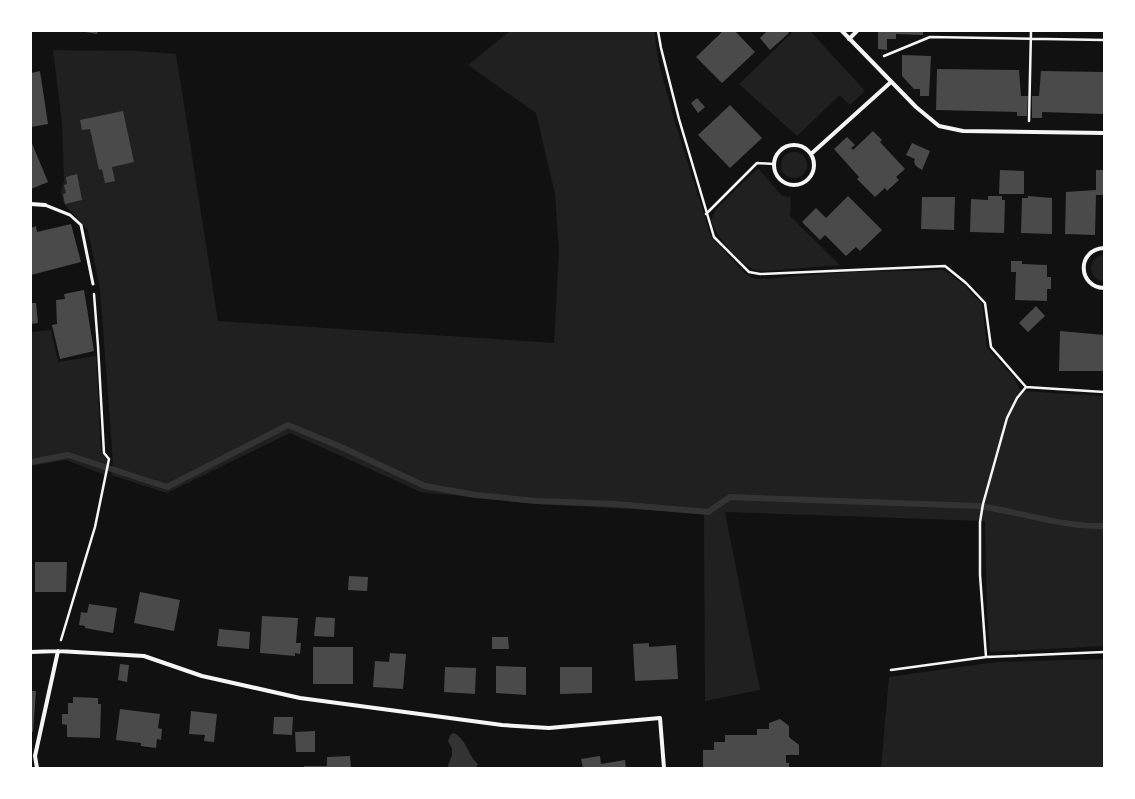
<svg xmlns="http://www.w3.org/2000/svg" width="1135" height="799" font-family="Inter,sans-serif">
	<rect width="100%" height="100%" fill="#111"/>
	<path fill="#202020" d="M510 31H654L659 64 674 119 711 237 744 273 755 279H768L794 276 854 272 944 270 964 285 982 304 987 348 1013 377 1021 391 1104 396V646L990 652 987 610 985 521 725 512 760 690 705 701 704 513 536 504 421 492 290 433 167 493 111 475 113 462 100 289 88 230 64 204 61 192 64 181 62 123 53 50 140 51 176 54 218 321 554 343 559 251 555 194 536 113 468 65Z
		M794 31H810L865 91 850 105 840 95 797 136 739 84Z
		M781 165a13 13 0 1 1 26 0a13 13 0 1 1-26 0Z
		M758 168 782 196 791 197 790 216 840 265 765 271C761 271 756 271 753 269 738 262 715 235 711 220L717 208Z
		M1104 255V281C1087 279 1087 257 1104 255Z
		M51 330 58 362 96 356 101 453 107 459 105 475 66 460 31 466V332Z
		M1104 659V768H881L889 677 996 662Z"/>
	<path fill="#333" d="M454 733C467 740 468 756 478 764L476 768H447L452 755V749L448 741 451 734Z"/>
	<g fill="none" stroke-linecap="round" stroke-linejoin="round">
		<path stroke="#333" stroke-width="6" d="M31 462 68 455 167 487 288 425 339 446 425 486 476 495 537 501 615 504 708 512 730 497 979 506C1021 512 1061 527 1104 526"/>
	</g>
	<path fill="#4a4a4a" d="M79 31H98L97 34Z
		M723 31H735L755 52 722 83 696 57Z
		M767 31H787L789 33 770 50 760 38Z
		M878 31H923V35L896 34V39H887V50L878 49Z
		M902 55 931 56 929 96H920V89H914L902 76Z
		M937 69 1019 70 1021 96H1028L1027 116H1017V112L936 110Z
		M40 71 48 124 31 127V73Z
		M1041 71 1104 72V114L1042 112V118H1032V96H1039Z
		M697 98 705 107 698 113 691 103Z
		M730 105 762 138 730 168 698 135Z
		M123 111 134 162 112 167 115 181 105 183 102 169 99 170 90 129 82 130 80 120Z
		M873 131 882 140 880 142 905 169 896 177 899 180 887 191 885 188 875 197 857 179 859 177 834 149 847 137 855 145 851 148 853 150Z
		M31 141 48 182 31 189Z
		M912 143 930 151 922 170 916 166 914 162 915 159 906 155Z
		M1000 170 1024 171V194H999Z
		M1096 170H1104V195H1096L1095 235 1065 234 1066 192 1096 190Z
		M77 174 82 200 65 204 63 194 66 193 64 185 67 184 66 177Z
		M848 196 882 230 860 251 856 247 846 256 825 235 820 240 802 222 816 208 826 218Z
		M988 196H1002V200H1005L1004 233 970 232 971 199 988 200Z
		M1028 196 1052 198V234L1021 233 1022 198H1028Z
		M922 197H955L954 230 921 229Z
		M71 224 81 262 31 275V228L36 226 37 232Z
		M1011 261H1022V264L1047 265V277H1051V289H1047V301L1015 300 1016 272H1011Z
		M84 290 94 351 60 359 52 325 57 324 56 300 65 299 64 294Z
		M31 303H36L38 323 31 324Z
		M1036 306 1045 316 1028 332 1019 323Z
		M1060 331 1104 335V371H1059Z
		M35 562H67L66 592H35Z
		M349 576 368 577 367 591 348 590Z
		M140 592 180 600 174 631 134 623Z
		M89 604 117 608 113 633 85 628V626L79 625 81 612 87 613Z
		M262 616 298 618 296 643H301L300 654 295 653V656L260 653Z
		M316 617 335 618 334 637 314 636Z
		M219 629 250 632 249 649 217 646Z
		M492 637H508L509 649H492Z
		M649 643V647L676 645 678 679 635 681 633 644Z
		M313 647H353V684H313Z
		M390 653 406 654 403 689 373 687 375 661 389 662Z
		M120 664 129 665 127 682 118 680Z
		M496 666 526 667V695L496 693Z
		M445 667 476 668 475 694 444 692Z
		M560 667H592V693L560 694Z
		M31 691H36L33 732H31Z
		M73 697 98 698V704H101L100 738 67 737V725L62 724V714H68V703H73Z
		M120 709 160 714 158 728 162 729 161 740 157 739 156 748 141 746V743L116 740Z
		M191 711 217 714 214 742 204 741 205 735 189 734Z
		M274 717H293L292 735 273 734Z
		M780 719 789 726V737L799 745V755H786V763H789V768H703V750H714V742H725V735H757V729H769V723Z
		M315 731V752H296L295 732Z
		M350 756 351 768H304V766H327V757Z
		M600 756 601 764 625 760 626 768H583L581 759Z"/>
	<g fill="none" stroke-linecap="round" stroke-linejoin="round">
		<path stroke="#f5f5f5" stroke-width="2.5" d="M658 31 661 48 679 119 714 237 749 272 760 274 945 266 966 283 985 303 991 347 1026 387 1104 392
			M884 56 930 37 1104 40
			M1029 121 1031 31
			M706 214 757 163 774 164
			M61 640 95 527 109 459 104 453 98 346 94 294
			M986 657 980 575V522L983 504 1007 418 1017 398 1026 387
			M891 670 986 657 1104 652"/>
		<path stroke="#f5f5f5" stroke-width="3" d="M45 205 70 215 81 225 93 284"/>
		<path stroke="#f5f5f5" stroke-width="4" d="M842 31 916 107 939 126 963 131 1104 133
			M849 39 857 31
			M774 165a20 20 0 1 1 40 0a20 20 0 1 1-40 0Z
			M811 154 891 82
			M31 204 45 205
			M1104 248C1076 250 1078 287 1104 288
			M31 652 58 651 144 656 202 676 300 698 502 725 549 728 660 718 664 768
			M37 768 35 756 58 651"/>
	</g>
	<rect width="1135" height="799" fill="none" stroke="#ffffff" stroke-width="64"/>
</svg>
